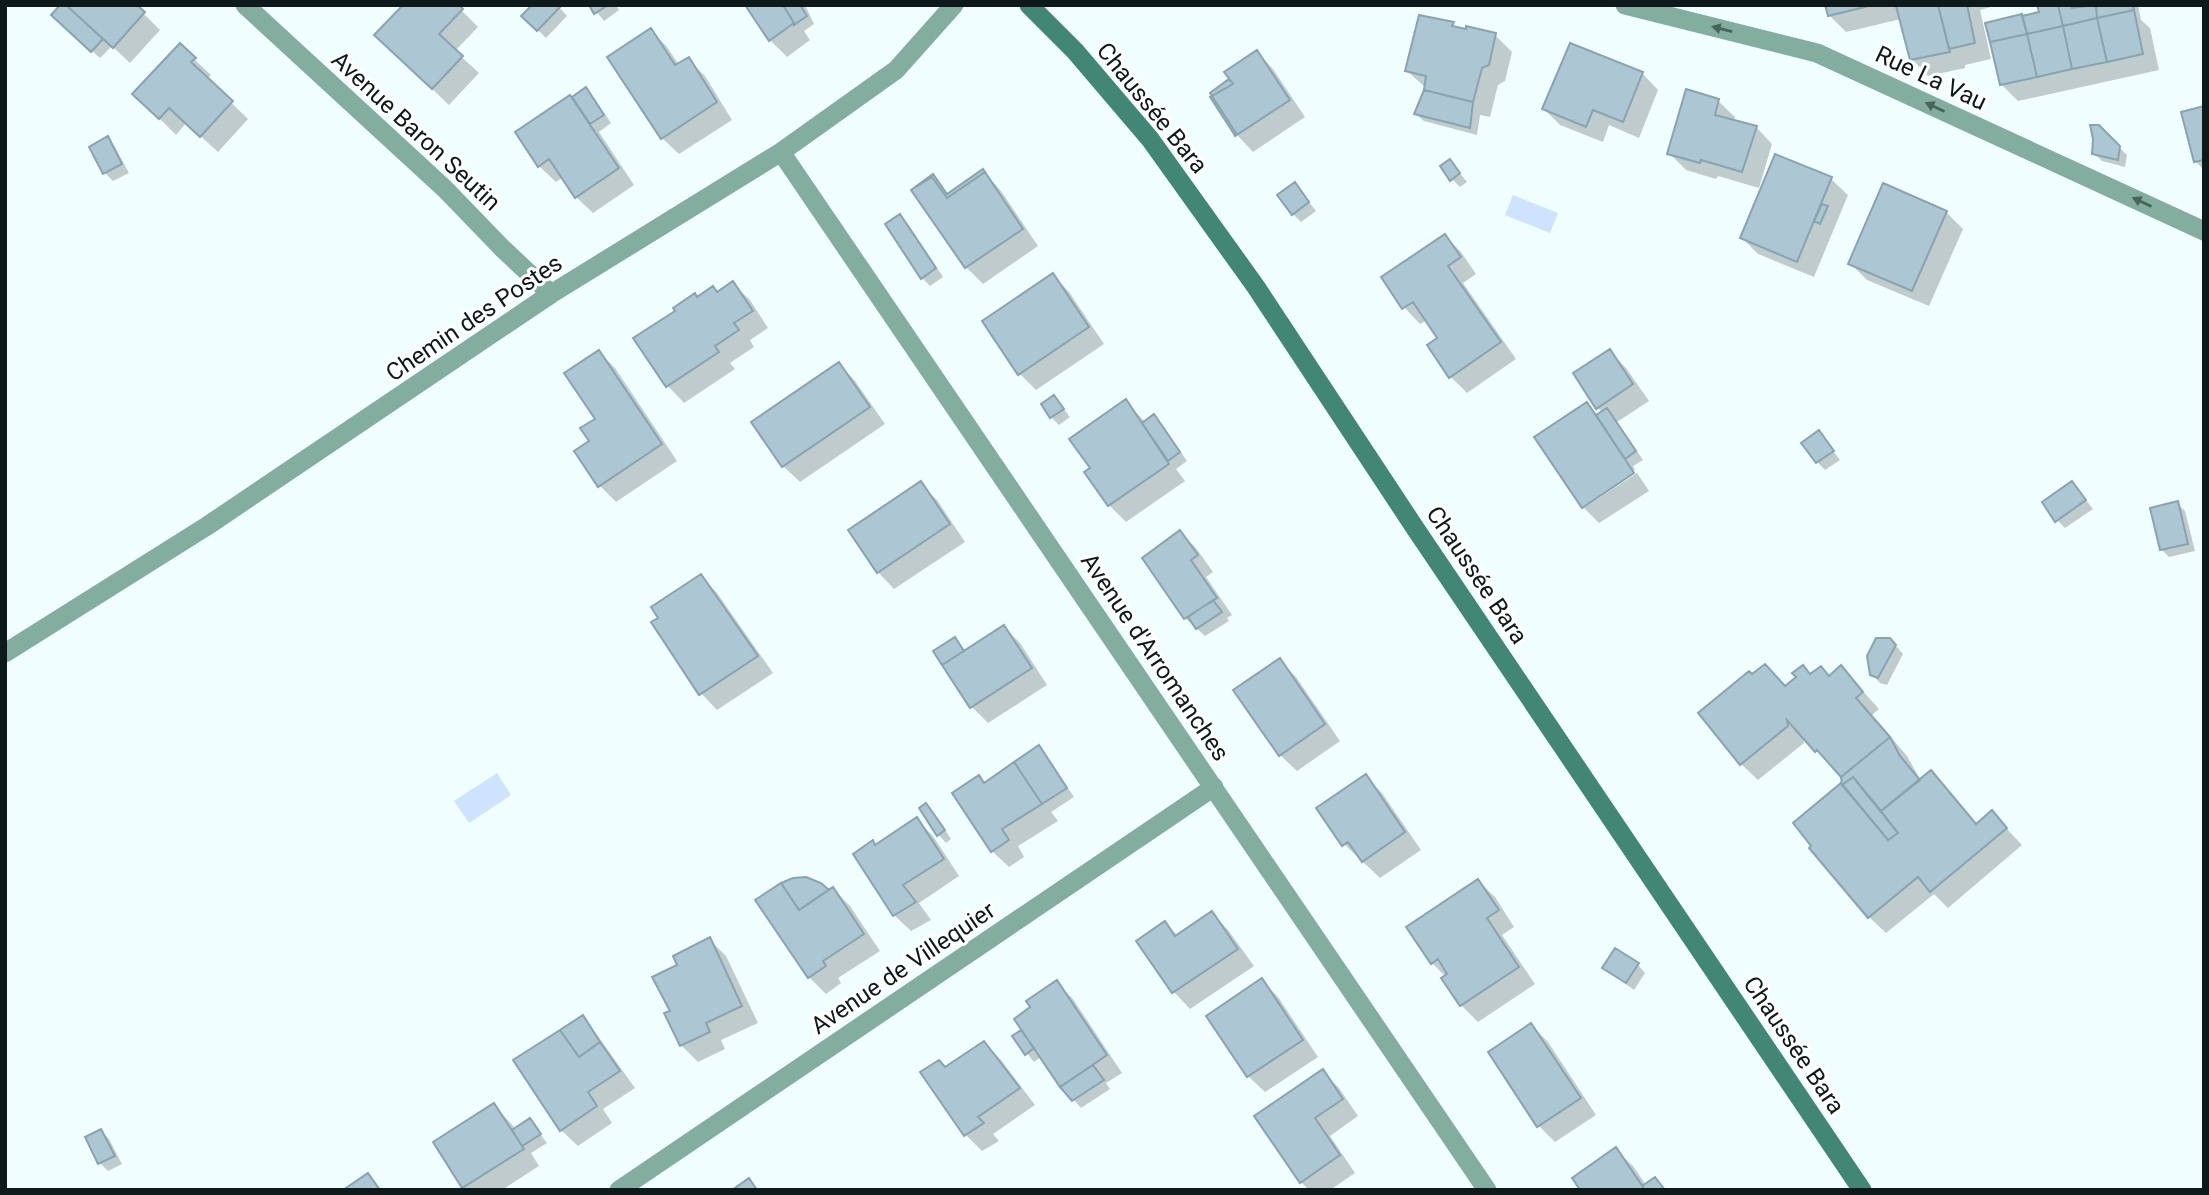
<svg xmlns="http://www.w3.org/2000/svg" width="2209" height="1195" font-family="Roboto,sans-serif">
	<rect width="100%" height="100%" fill="#f1feff"/>
	<path fill="#cee3fe" d="M1513 195 1558 213 1550 233 1505 215Z
		M497 773 511 795 469 823 454 801Z"/>
	<path fill="#0003" d="M62 5H135L160 30 130 63 112 46 100 58 61 23Z
		M456 5 478 27 455 51 479 73 449 105 393 52Z
		M557 5 567 16 546 38 524 16Z
		M591 5H616L619 10 604 21Z
		M747 5H805L814 24 804 31 810 40 787 57 770 40Z
		M1827 5H1998L1980 10 1991 59 1965 65V68L1928 76 1912 59 1901 19 1846 32 1829 15Z
		M2039 5H2077L2078 9 2094 5H2138L2141 20 2150 28 2159 70 2018 101 2001 84 2041 13Z
		M1453 24 1458 29 1495 35 1512 52 1505 81 1498 85 1490 117 1480 115 1477 135 1424 121 1416 114 1426 88 1407 71Z
		M651 30 667 47 679 65 688 60 705 76 732 120 679 154 662 138Z
		M1257 52 1273 69 1305 117 1253 152 1237 135 1212 98V93L1232 79Z
		M194 59 211 75 207 79 248 119 218 152 186 123 176 135 135 94Z
		M1642 73 1658 90 1639 138 1609 125 1603 142 1560 125 1544 109Z
		M586 90 594 98 611 123 599 132 634 185 593 213 576 197 563 177 556 182 539 166 572 99Z
		M1718 101 1735 117 1734 122 1756 127 1772 144 1759 188 1718 176 1716 179 1686 170 1669 153Z
		M2204 108V170L2196 162Z
		M2098 127 2127 155 2125 167 2102 161 2094 153Z
		M107 139 115 147 129 173 113 181 105 173 91 148Z
		M1776 156 1831 179 1848 195 1814 277 1758 254 1742 238Z
		M1450 161 1467 182 1460 187 1452 179Z
		M983 171 1001 191 1038 246 983 284 966 267 948 196Z
		M1295 184 1316 211 1301 222 1293 214Z
		M1884 185 1946 212 1963 229 1929 306 1867 280 1850 263Z
		M900 216 908 224 943 277 930 286 922 278Z
		M1445 236 1461 252 1476 274 1463 283 1516 359 1467 393 1450 376 1440 339 1427 320 1420 324 1404 307Z
		M1053 275 1069 292 1104 344 1036 390 1020 374Z
		M733 284 750 300 768 328 750 340 754 347 730 363 735 369 684 403 668 386 636 338 698 298 718 294Z
		M1609 351 1626 368 1649 401 1617 422 1643 460 1633 466 1635 470 1584 504V508L1537 437 1587 404 1598 416 1603 413 1598 408Z
		M599 352 615 368 677 461 616 502 600 486 592 441 598 419Z
		M839 364 855 381 885 424 800 482 783 466Z
		M1054 397 1070 417 1059 425 1051 417Z
		M1126 402 1145 422 1154 416 1162 424 1187 461 1176 469 1185 481 1126 522 1109 505 1087 472 1092 469Z
		M1819 433 1840 460 1825 470 1817 462Z
		M1637 473 1649 491 1599 523 1584 508Z
		M2072 483 2093 509 2065 528 2057 520Z
		M920 484 937 500 965 542 894 589 878 572Z
		M2177 503 2185 511 2195 551 2169 557 2161 549Z
		M1180 532 1196 548 1213 572 1206 577 1232 615 1227 618 1229 621 1205 636 1185 618Z
		M701 576 717 593 773 673 717 710 701 693Z
		M1004 627 1020 643 1047 685 988 723 972 707 954 639 965 652Z
		M1890 639 1903 654 1887 685 1880 683 1872 674Z
		M1280 661 1296 677 1340 741 1297 771 1280 755Z
		M1841 667 1879 709 1872 715 1907 756 1921 781 1931 773 1978 825 1992 813 2022 845 1948 908 1934 894 1886 933 1869 917 1811 848 1846 791 1842 777 1802 735 1804 743 1758 780 1741 764 1786 688 1811 676 1830 677Z
		M1038 747 1046 755 1074 797 1051 812 1058 821 1018 846 1024 857 1009 867 992 851 978 777 985 784Z
		M1366 777 1382 793 1421 850 1380 878 1344 844Z
		M926 805 934 813 951 839 946 843 939 835Z
		M916 819 933 836 959 876 919 903 931 920 911 931 894 915Z
		M1478 881 1495 897 1514 927 1502 935 1535 984 1478 1022 1461 1005 1446 977 1432 963Z
		M833 889 850 906 880 951 838 978 841 983 826 994 809 977 757 901 829 892Z
		M1212 913 1228 930 1254 966 1190 1009 1174 992 1139 941 1165 923 1178 936Z
		M710 940 726 956 758 1023 721 1040 725 1049 698 1062 681 1045 672 1011 679 966Z
		M1638 965 1645 973 1634 990 1613 975 1605 967Z
		M1261 980 1278 997 1318 1057 1265 1092 1248 1076Z
		M1056 982 1073 999 1122 1073 1106 1083 1110 1089 1081 1108 1062 1086 1042 1056 1034 1062 1014 1037 1024 1030 1033 1008Z
		M582 1017 590 1025 635 1088 603 1109 612 1123 578 1146 561 1130Z
		M1531 1025 1548 1042 1596 1115 1555 1142 1539 1126Z
		M984 1043 1001 1060 1035 1105 993 1134 999 1141 982 1151 966 1135 923 1073 946 1069Z
		M1323 1072 1339 1088 1358 1116 1330 1136 1355 1173 1330 1190H1309L1301 1182Z
		M494 1105 516 1129 529 1120 547 1143 531 1153 539 1166 502 1190H466L435 1142Z
		M101 1131 109 1139 122 1164 108 1171 100 1163Z
		M1616 1150 1633 1166 1646 1185 1655 1179 1665 1190H1582Z"/>
	<path fill="#acc6d3" stroke="#89a3af" stroke-width="2" d="M60 5H66L103 39 91 52 51 15Z
		M66 5H137L145 12 113 48Z
		M403 5H459L463 9 439 34 463 56 432 89 374 35Z
		M532 5H560L561 6 537 31 521 16Z
		M589 5H608L594 14Z
		M745 5H783L794 23 769 41Z
		M783 5H800L807 16 794 25V23Z
		M1825 5H1873L1828 16Z
		M1938 5 1950 52 1910 60 1896 6Z
		M1938 5H1967L1975 43 1949 49Z
		M2037 5H2058L2063 26 2027 34 2022 16 2039 12Z
		M2058 5H2071L2072 8 2096 5 2097 18 2063 26Z
		M2096 5H2133L2134 10 2097 18Z
		M2134 10 2143 54 2107 62 2097 18Z
		M2022 14 2027 34 1990 42 1985 23Z
		M1419 15 1454 22 1452 26 1466 29V26L1496 33 1489 65 1482 68 1473 102 1424 90 1426 76 1405 71Z
		M2097 18 2107 62 2072 69 2063 26Z
		M2063 26 2072 69 2037 77 2027 34Z
		M651 28 675 65 689 57 717 102 661 139 607 57Z
		M2027 34 2037 77 2000 85 1990 42Z
		M180 43 196 58 191 62 233 101 200 137 169 108 159 119 132 94Z
		M1570 43 1643 72 1623 122 1593 110 1586 127 1542 109Z
		M1257 50 1290 100 1235 136 1234 134 1236 133 1212 96 1233 84 1224 72Z
		M1229 79 1233 84 1212 96 1210 93Z
		M586 87 604 115 590 124 572 97Z
		M1686 89 1719 99 1715 115 1757 126 1742 172 1701 160 1700 163 1667 154Z
		M1424 90 1473 102 1470 128 1414 114Z
		M570 95 619 168 575 198 549 159 538 167 515 132Z
		M1212 96 1236 133 1234 134 1210 97Z
		M2204 106V160L2194 162 2181 112Z
		M2090 125H2099L2120 146 2118 160 2092 154 2093 139Z
		M108 136 122 164 103 174 89 147Z
		M1775 154 1832 177 1797 262 1740 238Z
		M1450 159 1460 173 1450 181 1440 166Z
		M983 169 985 172 947 198 932 177 911 190 933 174 947 194Z
		M985 172 1023 229 965 268 911 190 932 177 947 198Z
		M1295 182 1309 202 1292 215 1277 195Z
		M1883 183 1947 211 1912 291 1848 264Z
		M1822 204 1828 206 1820 224 1814 221Z
		M900 214 936 268 921 279 885 224Z
		M1445 234 1461 257 1448 266 1501 342 1449 378 1427 345 1437 338 1413 302 1402 309 1381 277Z
		M1053 273 1089 327 1018 375 982 321Z
		M733 281 753 311 734 323 739 330 715 346 719 352 666 387 633 338 675 311 673 308 695 293 697 297 713 286 717 292Z
		M1610 349 1633 384 1596 409 1573 373Z
		M599 350 662 444 598 487 574 451 589 441 580 428 595 419 564 373Z
		M839 362 870 407 782 467 751 422Z
		M1054 395 1064 409 1050 418 1041 404Z
		M1126 399 1169 464 1108 506 1084 472 1090 468 1069 439Z
		M1587 402 1634 473 1582 508 1534 437Z
		M1607 408 1636 451 1625 459 1596 415Z
		M1154 414 1180 452 1168 461 1142 423Z
		M1819 430 1834 451 1816 463 1801 443Z
		M921 481 950 524 877 573 848 530Z
		M2072 481 2086 500 2055 522 2042 502Z
		M2178 501 2188 544 2160 550 2150 508Z
		M1180 530 1198 555 1191 560 1217 598 1184 619 1142 558Z
		M701 574 758 656 699 695 651 622 658 618 651 607Z
		M1213 600 1222 612 1196 629 1188 617Z
		M1004 625 1032 668 970 708 942 665Z
		M955 637 964 651 942 665 933 651Z
		M1876 638H1890L1896 645 1878 678 1870 675 1867 656Z
		M1280 658 1325 724 1279 756 1233 690Z
		M1765 664 1785 686 1796 677 1792 673 1803 665 1810 674 1821 666 1829 676 1841 665 1863 692 1856 698 1890 737 1841 777 1817 750 1815 752 1787 720 1788 726 1740 765 1698 713 1749 671 1752 674Z
		M1890 737 1900 756 1920 780 1881 811 1853 777 1842 785 1841 777Z
		M1039 745 1067 788 1042 804 1014 762Z
		M1014 762 1042 804 1002 829 1009 840 991 852 952 793 979 775 984 783Z
		M1931 770 1976 824 1992 810 2007 828 1930 892 1918 877 1868 918 1809 848 1811 846 1793 823 1841 783 1888 840 1898 833 1881 811Z
		M1366 774 1405 832 1362 862 1348 842 1342 846 1316 808Z
		M1853 777 1898 833 1888 840 1842 785Z
		M926 803 945 830 937 836 919 808Z
		M917 817 944 859 903 885 916 902 893 916 853 854 873 840 875 845Z
		M806 877 821 883 829 890 799 910 781 883 793 878Z
		M1478 879 1499 910 1487 918 1519 967 1460 1006 1441 978 1447 974 1438 959 1431 964 1406 927Z
		M781 883 799 910 833 887 864 934 823 961 826 966 808 978 755 900Z
		M1212 911 1238 949 1172 993 1136 941 1165 921 1175 936Z
		M710 937 742 1006 706 1023 710 1032 680 1046 664 1013 670 1011 652 977 677 965 673 956Z
		M1615 948 1639 963 1626 983 1602 968Z
		M1262 978 1303 1040 1247 1077 1206 1016Z
		M1057 980 1107 1055 1060 1087 1014 1019 1030 1007 1026 1001Z
		M583 1015 600 1042 579 1057 560 1030Z
		M1531 1023 1581 1098 1537 1127 1488 1052Z
		M560 1030 579 1057 600 1042 620 1071 588 1092 597 1106 560 1131 513 1060Z
		M1021 1030 1034 1048 1025 1055 1012 1036Z
		M984 1041 1020 1088 978 1117 984 1123 964 1136 920 1072 939 1060 945 1067Z
		M1093 1065 1104 1080 1072 1101 1060 1087Z
		M1323 1069 1343 1099 1315 1118 1340 1155 1300 1183 1254 1116Z
		M494 1103 524 1149 462 1188 433 1142Z
		M530 1118 541 1134 522 1146 512 1130Z
		M101 1129 115 1156 98 1164 85 1137Z
		M1616 1147 1645 1190H1580L1572 1178Z
		M368 1173 380 1190H343Z
		M1655 1177 1665 1190H1645L1642 1186Z
		M749 1178 757 1190H732Z"/>
	<g fill="none" stroke-linecap="round" stroke-linejoin="round">
		<path stroke="#82ad9f" stroke-width="19" d="M245 5 445 189 502 248 551 294
			M1625 5 1817 53 2204 231
			M781 152 1487 1190
			M5 653 207 526 551 294 781 152 896 70 954 5
			M619 1190 1214 787"/>
		<path stroke="#418773" stroke-width="19" d="M1029 5 1075 51 1150 139 1256 287 1415 528 1862 1190"/>
	</g>
	<defs><path id="oneway-solid" d="M-6-.8H1V-3.2L6.5 0L1 3.2V.8H-6Z" transform="scale(1.75)"/></defs>
	<g fill="#48635c">
		<use href="#oneway-solid" transform="translate(1722 29) rotate(-166)"/>
		<use href="#oneway-solid" transform="translate(1935 107) rotate(-155)"/>
		<use href="#oneway-solid" transform="translate(2142 202) rotate(-155)"/>
	</g>
	<g text-anchor="middle" dominant-baseline="central" stroke-width="6" stroke-linejoin="round" paint-order="stroke">
		<g font-size="24" fill="#0e191a" stroke="#fff">
			<text transform="translate(1931 78) rotate(25)">Rue La Vau</text>
			<text transform="translate(1152 108) rotate(51)">Chaussée Bara</text>
			<text transform="translate(416 131) rotate(43)">Avenue Baron Seutin</text>
			<text transform="translate(474 318) rotate(-34)">Chemin des Postes</text>
			<text transform="translate(1477 575) rotate(56)">Chaussée Bara</text>
			<text transform="translate(1155 657) rotate(56)">Avenue d'Arromanches</text>
			<text transform="translate(903 968) rotate(-34)">Avenue de Villequier</text>
			<text transform="translate(1794 1045) rotate(56)">Chaussée Bara</text>
		</g>
	</g>
	<rect width="2209" height="1195" fill="none" stroke="#0e191a" stroke-width="14"/>
</svg>
